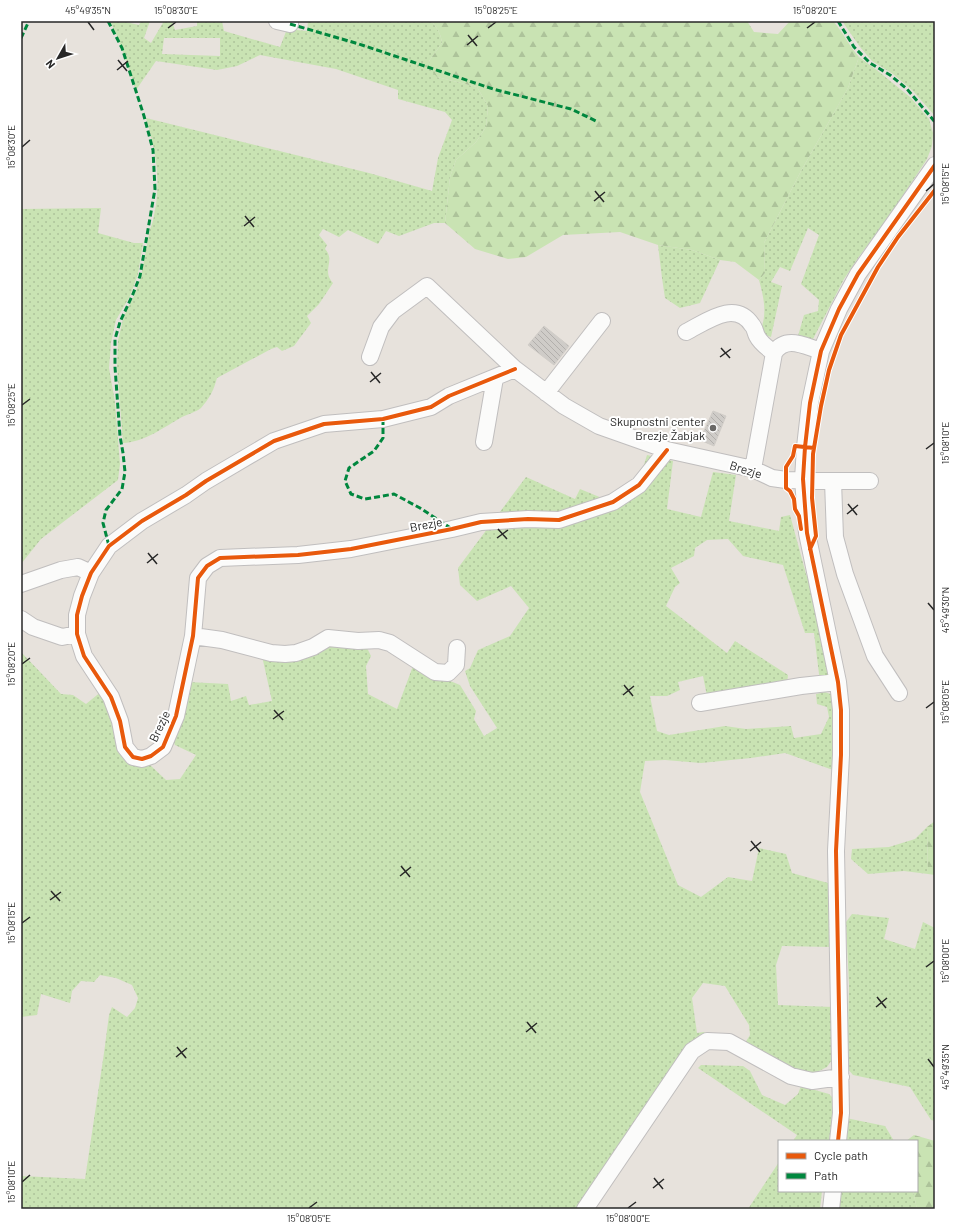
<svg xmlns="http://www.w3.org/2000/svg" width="956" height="1230" font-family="Barlow,sans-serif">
	<defs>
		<pattern id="grass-dots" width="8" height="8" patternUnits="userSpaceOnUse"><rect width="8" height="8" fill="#c9e3b3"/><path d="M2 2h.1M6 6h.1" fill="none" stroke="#adc39a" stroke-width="1.8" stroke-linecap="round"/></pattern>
		<pattern id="forest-firs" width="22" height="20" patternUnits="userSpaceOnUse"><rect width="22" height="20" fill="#c9e3b3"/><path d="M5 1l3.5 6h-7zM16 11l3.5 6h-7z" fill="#adc39a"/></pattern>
		<pattern id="building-back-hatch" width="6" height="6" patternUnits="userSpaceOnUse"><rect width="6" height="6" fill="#cfccc8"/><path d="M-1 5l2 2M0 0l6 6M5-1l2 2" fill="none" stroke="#b2afac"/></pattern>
	</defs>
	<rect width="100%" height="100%" fill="#e7e2dc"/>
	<path fill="url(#grass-dots)" fill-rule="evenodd" d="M110 21H121L139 25 141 21H150L144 38 151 43 164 21H172L175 30 197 26V21H222L224 31 280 47 287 29 307 31 308 21H431C437 27 441 34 442 43L429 61 437 77 477 87 488 106 486 127 476 142 456 160 450 177 445 223H434L399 236 386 231 378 244 348 230 339 237 323 229 319 235 327 245 325 249C336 261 321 270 333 283L319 304 307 316 311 323 294 346 282 351 277 347 271 349 217 378C214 390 209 399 201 408 196 412 188 414 182 417 164 427 145 442 123 443L117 367 118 340 124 316 134 296 141 277 150 229C154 221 154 213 156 205 160 171 155 150 146 118L369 173 432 191 438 158 452 120 445 112 398 99V90L336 69 260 55 237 66 217 70 156 61 136 90 118 38ZM164 38H220V56L162 54Z
		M842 21H935V116L913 91 893 74 872 61 860 47Z
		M859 57 878 71 910 97 929 119 933 133 932 146 927 159 892 212 858 258 844 279 813 339 798 336 804 315 818 311 819 300 801 284 819 235 808 228 790 271 780 267 771 282 782 286 771 337 759 333C768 316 764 298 759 280L765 273 764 243 801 171 848 88Z
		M101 208 98 233 134 243H143L138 274 130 296 116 320 111 343 109 368 115 402 120 464 118 480 41 539 21 564V209Z
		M658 245 692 250 720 260 700 303 680 308 665 298 662 278Z
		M647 455 673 461 667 509 701 517 713 472 736 475 729 521 779 531 781 517 790 515 806 574 815 596 829 672 826 682H820L814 633H805L783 565 743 556 728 539 707 540 695 548 694 556 671 568 680 583 675 587 666 606 727 653 735 641 788 675 787 684 707 696 703 676 678 682 680 690 667 696H650L657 731 669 735 725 726 746 729 791 726 794 738 821 734 829 717 827 707 817 704 816 694 825 692 833 695 834 706 833 770 785 753 751 758 701 763 665 760 645 761 640 792 678 885 701 897 728 877 752 881 759 848 786 854 792 873 828 883 831 923V947L782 946 776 965 778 1005 833 1007 836 1054 827 1067 811 1075 792 1072 745 1043 750 1035 749 1025 725 986 703 983 692 998 697 1033 704 1032 707 1035 615 1154 575 1209H21V1176L85 1179 104 1053 109 1015 112 1007 127 1017 135 1008 138 998 132 985 116 978 100 975 94 982 81 981 72 991 70 1003 41 994 37 1015 21 1017V652L61 694 73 695 86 704 102 691 124 759 130 765H145L149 764 166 780 180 779 196 755 175 745 171 736 188 682 228 684 231 701 246 696 249 705 272 701 262 656 326 644 367 648 371 656 366 666 368 694 397 709 413 666 460 685 476 711 474 719 484 736 497 728 470 686 465 671 470 668 478 650 510 636 529 608 511 586 477 601 460 585 458 568 526 477 575 499 580 489 619 505 634 496Z
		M927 827 928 874 904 871 868 874 851 859 852 849 889 847 915 839Z
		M852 914 889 918 884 939 915 949 923 922 935 928V1121L931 1120 910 1087 853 1075 847 1068 849 985 846 922Z
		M701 1065 743 1066 750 1071 762 1095 785 1105 798 1094 801 1086 829 1094 834 1099 829 1141H793L797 1135 698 1068Z
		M846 1118 885 1126 894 1141H844Z
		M779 1162V1191H822L820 1209H748Z
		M839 1191H913L917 1209H837Z"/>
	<path fill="url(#forest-firs)" d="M431 21H747L754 32 778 34 790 21H833C843 32 849 46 859 57L848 88 801 171 764 243 765 273 759 280 735 262 720 260 692 250 658 245 620 232 563 235 526 257 508 259 475 249 445 223 450 177 456 160 476 142 486 127 488 106 477 87 437 77 431 70 429 61 442 43C441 34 437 27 431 21Z
		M935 821V875L928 874 927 827Z
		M914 1135 935 1141V1209H917L913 1191H917V1141H906Z"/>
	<path fill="url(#building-back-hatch)" stroke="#d1cdc8" d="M544 326 569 346 554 365 528 345Z
		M713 411 726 416 714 446 700 440Z"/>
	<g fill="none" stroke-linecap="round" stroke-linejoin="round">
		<g stroke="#c0bebe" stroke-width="18">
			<path id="minor" d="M277 21 290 24
				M686 332C706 322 735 299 752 325 755 328 755 332 757 336 761 344 768 348 774 353
				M370 357 381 327 393 311 427 286 515 369 564 406 599 426 667 450 753 469 772 478 786 480 833 481 835 537 845 574 875 656 899 693
				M515 369 449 396 431 407 383 419 324 424 274 441 206 481 186 495 142 521 109 546 91 573 82 596 77 615V634L84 656 111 697 120 721 125 747 133 757 142 759 151 756 163 747 176 716 193 636 198 578 207 566 220 558 298 555 351 549 452 529 481 522 528 519 559 520 613 502 639 485 667 450
				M546 393 602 321
				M484 442 495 378
				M753 469 774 353C786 335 804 346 821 351
				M833 481H870
				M21 584 61 570 78 567 91 573
				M21 619 33 627 62 637 77 634
				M193 636 222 640 271 653 285 654 296 653 313 647 328 638 358 641 379 640 390 643 435 672 448 673 456 665 457 648
				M700 703 801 686 838 682
				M838 1141 841 1113 836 851 841 755V710L838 682 807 533 803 479 805 447 810 403 821 351 839 309 858 274 935 165
				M585 1209 692 1051 707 1041 729 1042 791 1076 812 1081 841 1077
				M831 1209 833 1191"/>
		</g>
		<use href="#minor" stroke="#fbfbfa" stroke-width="16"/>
		<path stroke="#00873e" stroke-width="3" stroke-dasharray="6 3" stroke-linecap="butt" d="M108 21 122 48 144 116 153 150 155 189 140 276 133 294 120 322 115 339V367L120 436 123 453 125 472 122 489 106 510 103 523 109 546
			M838 21 854 47 870 63 890 75 907 89 935 122
			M290 24 359 44 493 89 571 109 596 121
			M21 38 29 21
			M383 419V438L374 451 349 468 345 481 351 494 365 499 394 494 420 508 452 529"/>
		<g stroke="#fff" stroke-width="6">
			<path id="cycleway" d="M515 369 449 396 431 407 383 419 324 424 274 441 206 481 186 495 142 521 109 546 91 573 82 596 77 615V634L84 656 111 697 120 721 125 747 133 757 142 759 151 756 163 747 176 716 193 636 198 578 207 566 220 558 298 555 351 549 452 529 481 522 528 519 559 520 613 502 639 485 667 450
				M801 529 799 516 795 509 794 499 790 491 786 488V467L793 456 795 446 814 448
				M810 549 816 536 812 498 813 454 821 406 829 370 841 335 878 267 898 237 935 190
				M838 1141 841 1113 836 851 841 755V710L838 682 807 533 803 479 805 447 810 403 821 351 839 309 858 274 935 165"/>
		</g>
		<use href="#cycleway" stroke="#e8590c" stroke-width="4"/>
	</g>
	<path fill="none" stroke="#272727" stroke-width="1.5" d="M88 22 94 30M168 28 176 22M488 28 496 22M807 28 815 22M468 35 477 46M467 45 478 36M118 60 127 71M117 70 128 61M22 147 30 140M595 191 604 202M926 191 934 184M594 201 605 192M245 216 254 227M244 226 255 217M721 348 730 358M720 357 731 349M371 372 380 383M370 382 381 373M22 405 30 399M926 449 934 443M848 504 857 515M847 514 858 505M498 529 507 539M497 538 508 530M148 553 157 564M147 563 158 554M928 603 934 610M22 664 30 658M624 685 633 696M623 695 634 686M926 708 934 702M274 710 283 720M273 719 284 711M751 841 760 852M750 851 761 842M401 866 410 877M400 876 411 867M51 891 60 901M50 900 61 892M22 923 30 917M926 967 934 961M877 997 886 1008M876 1007 887 998M527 1022 536 1033M526 1032 537 1023M177 1047 186 1058M176 1057 187 1048M928 1059 934 1067M654 1178 663 1189M22 1182 30 1175M653 1188 664 1179M309 1208 317 1202M628 1208 636 1202"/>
	<circle fill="#6a6866" stroke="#fff" stroke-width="1.5" cx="713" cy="428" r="4"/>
	<g text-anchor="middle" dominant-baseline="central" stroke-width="4" stroke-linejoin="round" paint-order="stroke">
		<g font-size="12" fill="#272727" stroke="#fff" text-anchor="end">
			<text x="705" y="421">Skupnostni center<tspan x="705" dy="14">Brezje Žabjak</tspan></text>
		</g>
		<g font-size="12" fill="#272727" stroke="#fff">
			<text transform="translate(746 469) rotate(17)">Brezje</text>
			<text transform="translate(426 524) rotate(-11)">Brezje</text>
			<text transform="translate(159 726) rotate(-65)">Brezje</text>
		</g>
	</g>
	<rect width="956" height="1230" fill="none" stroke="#ffffff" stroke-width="44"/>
	<rect x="778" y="1140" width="140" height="52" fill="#ffffff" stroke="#a9a9a9"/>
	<rect x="786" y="1153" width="20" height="6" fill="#e8590c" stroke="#a9a9a9"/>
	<text x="814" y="1160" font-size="12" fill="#272727">Cycle path</text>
	<rect x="786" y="1173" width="20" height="6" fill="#00873e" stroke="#a9a9a9"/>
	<text x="814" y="1180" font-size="12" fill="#272727">Path</text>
	<g transform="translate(58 58) rotate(231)" stroke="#ffffff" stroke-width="3" paint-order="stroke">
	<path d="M0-3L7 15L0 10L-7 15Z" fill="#272727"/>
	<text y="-6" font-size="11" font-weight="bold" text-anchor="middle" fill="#272727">N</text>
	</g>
	<rect x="22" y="22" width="912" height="1186" fill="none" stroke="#272727" stroke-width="1.5"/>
	<g font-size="10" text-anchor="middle" fill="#272727">
		<text x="88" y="14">45°49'35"N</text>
		<text x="176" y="14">15°08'30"E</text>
		<text x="496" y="14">15°08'25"E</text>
		<text x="815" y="14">15°08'20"E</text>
		<text transform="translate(11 147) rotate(-90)" y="4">15°08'30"E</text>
		<text transform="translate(945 184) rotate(-90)" y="4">15°08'15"E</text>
		<text transform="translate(11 405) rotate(-90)" y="4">15°08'25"E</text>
		<text transform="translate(945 443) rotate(-90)" y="4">15°08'10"E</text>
		<text transform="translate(945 610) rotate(-90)" y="4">45°49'30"N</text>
		<text transform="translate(11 664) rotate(-90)" y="4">15°08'20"E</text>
		<text transform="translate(945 702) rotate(-90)" y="4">15°08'05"E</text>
		<text transform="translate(11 923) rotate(-90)" y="4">15°08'15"E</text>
		<text transform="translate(945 961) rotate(-90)" y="4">15°08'00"E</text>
		<text transform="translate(945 1067) rotate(-90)" y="4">45°49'35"N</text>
		<text transform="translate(11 1182) rotate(-90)" y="4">15°08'10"E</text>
		<text x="309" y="1222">15°08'05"E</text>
		<text x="628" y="1222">15°08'00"E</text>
	</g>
</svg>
